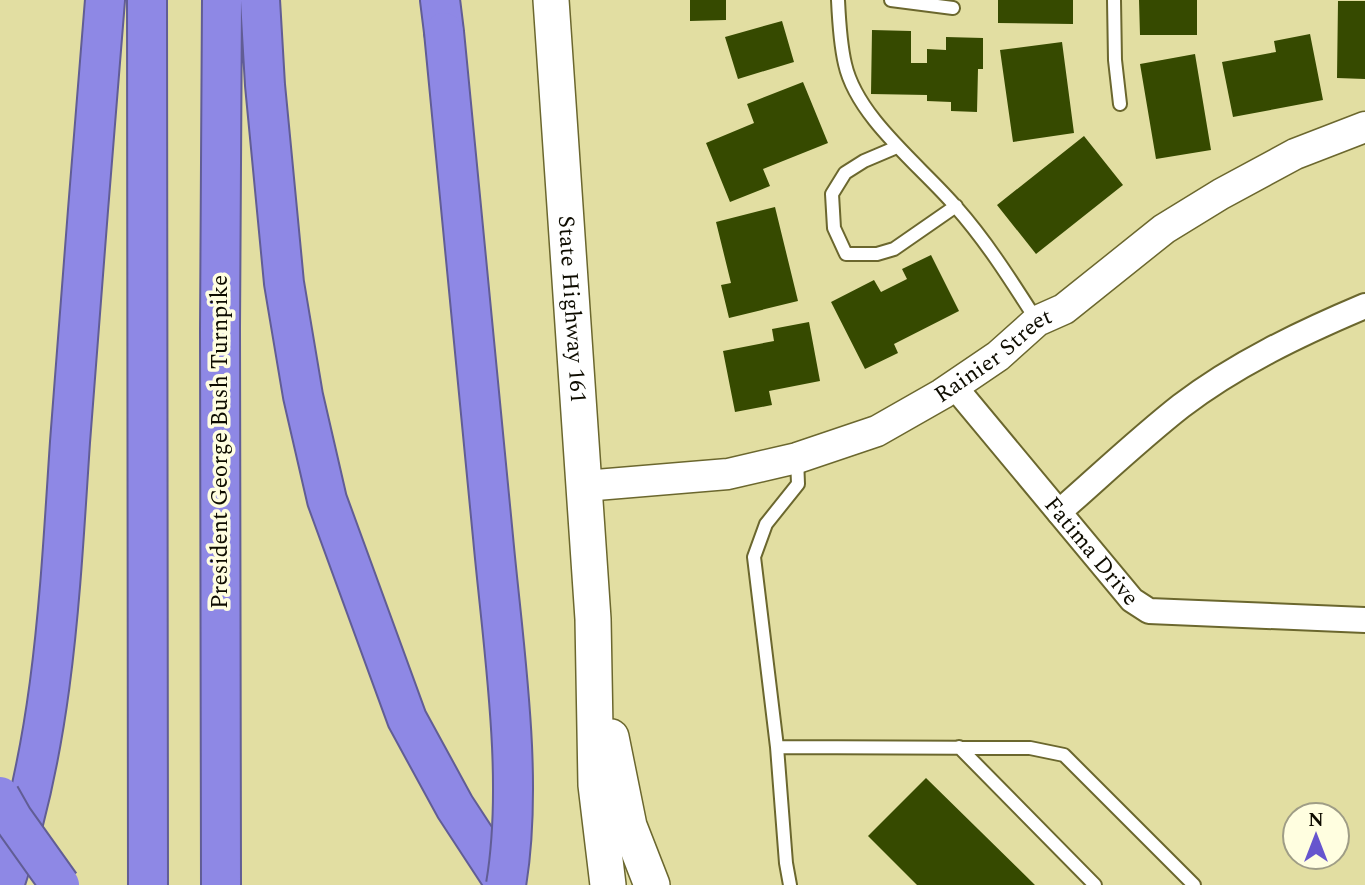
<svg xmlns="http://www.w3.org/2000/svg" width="1365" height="885" font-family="Spectral,serif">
	<rect width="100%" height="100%" fill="#e2dea2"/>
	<path fill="#364a00" d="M690 0H726V20L690 21Z
		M998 0H1073V24L998 23Z
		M1139 0H1197V35H1140Z
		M1338 1H1365V79L1337 78Z
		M782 21 794 62 738 79 725 37Z
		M872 30 911 31V63H927V49L946 50V37L983 38V69H978L977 112 951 111V102L927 101V95L871 94Z
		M1310 34 1323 100 1233 117 1222 62 1276 52 1274 41Z
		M1062 42 1074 133 1013 142 1000 50Z
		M1195 54 1211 150 1156 159 1140 64Z
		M803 82 828 143 763 169 770 186 730 202 706 143 754 123 747 104Z
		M1084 136 1123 185 1036 254 997 205Z
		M775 207 798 301 729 318 721 285 731 283 716 222Z
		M931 255 959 311 894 344 898 353 865 369 831 302 874 280 881 292 907 279 902 269Z
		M809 322 820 381 769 391 772 405 735 412 723 351 774 341 772 329Z
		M926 778 1035 885H917L868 836Z"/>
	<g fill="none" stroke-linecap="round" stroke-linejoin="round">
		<g stroke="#6b672e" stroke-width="16">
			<path id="service" d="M838 0C839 21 840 43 845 64 857 118 921 166 956 207 987 242 1012 282 1037 321
				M891 0 953 8
				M1114 0 1115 60 1120 104
				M897 147 864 161 845 173 832 194 834 228 846 254H877L894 249 956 206
				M777 747 1030 748 1064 755 1194 885
				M959 747 1095 885
				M790 885 786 863 777 747 754 557 766 524 798 484 797 458"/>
		</g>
		<g stroke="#6b672e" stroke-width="28">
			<g id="minor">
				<path id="s1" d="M954 386 1132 600 1149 611 1365 620"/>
				<path d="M1059 512C1099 477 1139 439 1181 406 1236 364 1301 333 1365 306"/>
			</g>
		</g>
		<g stroke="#6b672e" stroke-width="33">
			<g id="tertiary">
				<path id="s2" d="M584 486 728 474 797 458 877 431 942 394 998 356 1037 321 1064 309 1164 229 1221 194 1295 154 1365 127"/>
			</g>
		</g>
		<g stroke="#6b672e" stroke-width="38">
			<g id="secondary">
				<path id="s3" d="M551 0 593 619 596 785 608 885"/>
				<path d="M611 737 629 826 652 885"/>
			</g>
		</g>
		<g stroke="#615d95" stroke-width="42">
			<path id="motorway" d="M147 0 148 885
				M260 0 265 85 284 283 303 396 327 500 407 719 455 807 506 885
				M440 0 444 32
				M4 885C54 743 60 591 70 442 81 295 93 147 105 0
				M221 885 220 329 222 0"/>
		</g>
		<use href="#service" stroke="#fff" stroke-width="12"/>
		<use href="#minor" stroke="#fff" stroke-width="24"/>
		<use href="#tertiary" stroke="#fff" stroke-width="30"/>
		<use href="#secondary" stroke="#fff" stroke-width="35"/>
		<use href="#motorway" stroke="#8e88e5" stroke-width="38"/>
		<g stroke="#615d95" stroke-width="42" stroke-linecap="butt">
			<path id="motorway-bridge" d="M444 32C460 200 477 369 493 537 503 646 524 778 506 885
				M0 796 13 819 60 885"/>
		</g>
		<use href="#motorway-bridge" stroke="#8e88e5" stroke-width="38"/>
	</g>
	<g text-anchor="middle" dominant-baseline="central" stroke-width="7" stroke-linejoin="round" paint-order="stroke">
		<g font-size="23" fill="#0e0c00" stroke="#fffee0">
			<text stroke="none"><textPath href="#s3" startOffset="310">State Highway 161</textPath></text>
			<text stroke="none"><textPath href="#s2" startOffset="439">Rainier Street</textPath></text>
			<text transform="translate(220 442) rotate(-90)">President George Bush Turnpike</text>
			<text stroke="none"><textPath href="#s1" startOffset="215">Fatima Drive</textPath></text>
		</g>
	</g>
	<g transform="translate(1316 836)"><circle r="33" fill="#fffee0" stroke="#9f9d86" stroke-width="2"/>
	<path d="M0-5L12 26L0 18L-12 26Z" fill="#6655ce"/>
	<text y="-10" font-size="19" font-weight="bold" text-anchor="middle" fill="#0e0c00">N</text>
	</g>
</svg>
